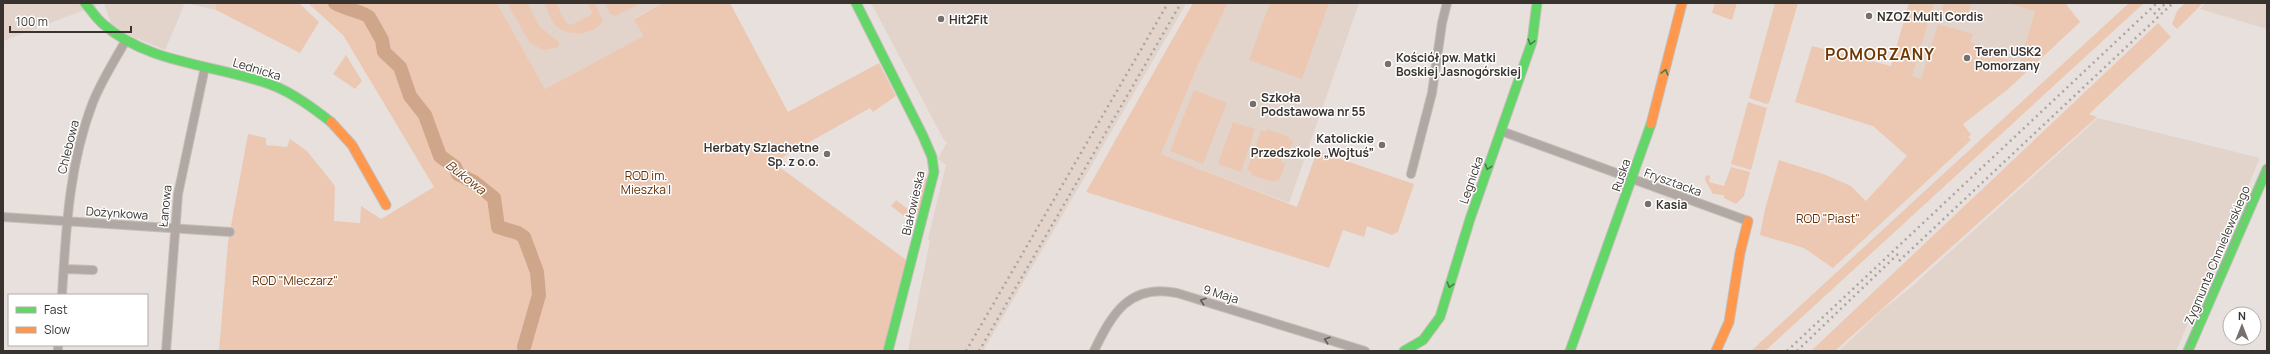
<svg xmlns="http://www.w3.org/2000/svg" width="2270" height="354" font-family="Manrope,sans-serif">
	<rect width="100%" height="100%" fill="#e8e0dc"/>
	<path fill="#e2d3cb" d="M3 3H103L3 41Z
		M104 3H215L216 10 185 3 165 50 129 35 111 23Z
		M497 3H663L634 18 643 36 545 89Z
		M871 3H1190L1188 5 1186 4 983 351H908L930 241 928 239 946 165 938 159 947 142 944 140 951 128 944 140Z
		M1228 3H1359L1289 203 1161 154 1198 65Z
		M1909 3H2064L2080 22 2008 89 1963 124 1891 66Z
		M2205 3H2267V29L2200 9Z
		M2098 118 2260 158 2176 351H1839L1881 311 1909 289Z"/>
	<path fill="#ecc8b2" d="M215 3H299L319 22 300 53 216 10Z
		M308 3H497L545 89 643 36 634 19 663 3H730L788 112 879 63 896 96 873 112 870 108 776 161 774 163 905 259 906 263 885 351H219L228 242 248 134 266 138V145L287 147 290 139 307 151 335 186 334 221 360 223 361 206 381 219 434 187 343 35Z
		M507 3H527L540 27 559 42 558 47 543 50 530 43Z
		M544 3H556L566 23 571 25 593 14 587 3H595L603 21C594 36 566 37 555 25 550 19 548 10 544 3Z
		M605 3H641L615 16 610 14Z
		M1193 3H1228L1198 65 1161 154 1297 207 1317 151 1414 184 1398 232 1392 235 1367 226 1364 237 1343 230 1329 268 1086 192Z
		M1270 3H1329L1302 79 1249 60Z
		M1715 3H1737L1732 20 1712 13Z
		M1775 3H1798L1769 103 1766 104 1749 98Z
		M1909 3H1934L1912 76 1921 79 1938 24 1973 34 1970 42 1985 47 1983 53 2020 63 2035 11 2008 3H2065L2080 22 2008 89 1963 124 1971 135 1968 137 1971 140 1833 268 1804 248 1760 235 1765 209 1779 160 1826 175 1851 186 1866 201 1907 156 1873 126 1795 102 1812 46 1891 66Z
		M1944 3H1971L1966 21 1941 14Z
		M2129 3H2144L1765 351H1751Z
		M2185 3H2203L2177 29 2172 24 2177 11Z
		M2158 23 2171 37 2089 114 2097 117 1835 351H1811Z
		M346 55 362 81 355 89 333 74Z
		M1194 90 1227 103 1203 164 1170 151Z
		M1748 102 1767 108 1751 170 1731 164Z
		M1233 122 1255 129 1241 172 1218 164Z
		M1267 129 1289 137V139L1293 141 1287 158 1282 157 1281 162 1285 164 1279 181 1275 180 1274 182 1251 175 1252 172 1247 170 1253 153 1258 154 1260 149 1255 148 1261 130 1266 132Z
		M1731 167 1750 172 1744 196 1736 204 1724 198V195L1713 194 1705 180 1706 175 1710 176 1709 182 1724 186Z
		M920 177 928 179 919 216 910 213 908 219 891 206 896 200 909 210 914 206Z"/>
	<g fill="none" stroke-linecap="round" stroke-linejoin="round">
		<path stroke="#d0a68b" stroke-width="14" d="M335 3C345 9 364 12 369 17L382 40 384 52 400 67 410 96 425 115 440 156 455 167 458 174 474 182 494 198 498 227 518 233 524 237 537 272 539 295 524 347"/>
		<g stroke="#c4beba" stroke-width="10">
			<path id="street" d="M1501 131 1748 221
				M1411 174 1432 93 1442 23 1447 3
				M3 217 230 232
				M64 269 93 270
				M62 295C66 229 69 164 93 102 102 80 115 60 126 40
				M58 351V345
				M166 351 178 194 205 67
				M1094 351C1112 314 1129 283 1177 293L1365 351"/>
		</g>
		<g stroke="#c4beba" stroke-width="11">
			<path id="fast" d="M85 3C91 10 96 18 103 24 150 65 216 64 272 85 293 93 313 108 331 122
				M856 3 923 136 932 157 934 172 888 351
				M1404 351 1423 340 1440 317 1470 219 1532 42 1537 3
				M1570 351 1651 124
				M2188 351 2267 169"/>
		</g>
		<g stroke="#c4beba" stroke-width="11">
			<path id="slow" d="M331 122 352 145 386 205
				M1651 124 1682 3
				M1716 351 1729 322 1740 253 1748 221"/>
		</g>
		<use href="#street" stroke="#b1a8a3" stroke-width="8"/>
		<use href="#fast" stroke="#63d668" stroke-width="9"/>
		<use href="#slow" stroke="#ff974d" stroke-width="9"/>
		<path stroke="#aca4a0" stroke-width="1" d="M2186 351 2267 163"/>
		<path stroke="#aca4a0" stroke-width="2.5" stroke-dasharray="2 4" stroke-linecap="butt" d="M2154 14 2166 3
			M1899 261 2173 3
			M966 351 1168 3
			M979 351 1181 3
			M1787 351 2157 3
			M1797 351 1900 252"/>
	</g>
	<defs><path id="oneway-chevron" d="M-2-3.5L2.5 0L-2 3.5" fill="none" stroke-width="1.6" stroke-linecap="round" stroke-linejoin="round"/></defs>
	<g stroke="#4b7c49">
		<use href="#oneway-chevron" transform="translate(1531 42) rotate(105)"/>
		<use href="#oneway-chevron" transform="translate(1665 72) rotate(-75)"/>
		<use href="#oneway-chevron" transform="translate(1488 167) rotate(109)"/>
		<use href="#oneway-chevron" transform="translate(1450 285) rotate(107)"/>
	</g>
	<g stroke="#625c58">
		<use href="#oneway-chevron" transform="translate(1203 301) rotate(-162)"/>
		<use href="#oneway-chevron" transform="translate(1327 340) rotate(-163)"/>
	</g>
	<g fill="#76706c" stroke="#fff" stroke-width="1.5">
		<circle cx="1869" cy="16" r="4"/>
		<circle cx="941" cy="19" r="4"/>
		<circle cx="1967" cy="58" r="4"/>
		<circle cx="1388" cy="64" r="4"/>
		<circle cx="1253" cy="104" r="4"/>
		<circle cx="1382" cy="145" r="4"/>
		<circle cx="827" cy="154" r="4"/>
		<circle cx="1648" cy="204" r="4"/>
	</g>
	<g text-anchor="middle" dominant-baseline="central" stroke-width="3" stroke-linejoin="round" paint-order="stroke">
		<g font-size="12" font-weight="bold" fill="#38332f" stroke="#fff" text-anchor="start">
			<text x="1877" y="16">NZOZ Multi Cordis</text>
			<text x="949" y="19">Hit2Fit</text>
			<text x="1975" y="51">Teren USK2<tspan x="1975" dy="14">Pomorzany</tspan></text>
			<text x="1396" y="57">Kościół pw. Matki<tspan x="1396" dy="14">Boskiej Jasnogórskiej</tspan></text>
			<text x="1261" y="97">Szkoła<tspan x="1261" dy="14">Podstawowa nr 55</tspan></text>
			<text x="1374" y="138" text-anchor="end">Katolickie<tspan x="1374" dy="14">Przedszkole „Wojtuś”</tspan></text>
			<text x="819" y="147" text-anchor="end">Herbaty Szlachetne<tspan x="819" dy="14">Sp. z o.o.</tspan></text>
			<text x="1656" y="204">Kasia</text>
		</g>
		<g font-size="12" fill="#38332f" stroke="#fff">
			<text transform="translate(257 69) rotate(17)">Lednicka</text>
			<text transform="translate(68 147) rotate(-76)">Chlebowa</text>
			<text transform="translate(1621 175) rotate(-71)">Ruska</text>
			<text transform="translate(1471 180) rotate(-71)">Legnicka</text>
			<text transform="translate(1673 182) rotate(20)">Frysztacka</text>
			<text transform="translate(913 203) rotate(-77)">Białowieska</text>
			<text transform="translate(165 206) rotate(-84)">Łanowa</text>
			<text transform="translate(117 213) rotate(4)">Dożynkowa</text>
			<text transform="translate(2217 255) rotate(-67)">Zygmunta Chmielewskiego</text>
			<text transform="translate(1221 294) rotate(17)">9 Maja</text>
		</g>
		<g font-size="12" fill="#632e00" stroke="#fff">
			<text x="646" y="175">ROD im.<tspan x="646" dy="14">Mieszka I</tspan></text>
			<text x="1828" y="218">ROD "Piast"</text>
			<text x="295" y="280">ROD "Mleczarz"</text>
		</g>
		<g font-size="13" font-style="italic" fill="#723b10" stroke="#fff">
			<text transform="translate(466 177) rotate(38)">Bukowa</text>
		</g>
		<g font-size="16" font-weight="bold" letter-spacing="1" fill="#713703" stroke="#fff">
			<text x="1880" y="54">POMORZANY</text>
		</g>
	</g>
	<rect width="2270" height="354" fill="none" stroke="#38332f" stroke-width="8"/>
	<rect x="8" y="294" width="140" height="52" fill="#ffffff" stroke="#afadac"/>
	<rect x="16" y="307" width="20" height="6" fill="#63d668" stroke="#afadac"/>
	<text x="44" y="314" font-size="12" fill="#38332f">Fast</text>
	<rect x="16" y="327" width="20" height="6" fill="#ff974d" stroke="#afadac"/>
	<text x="44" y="334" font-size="12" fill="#38332f">Slow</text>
	<g transform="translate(2242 326)"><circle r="19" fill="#ffffff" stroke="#afadac"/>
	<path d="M0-3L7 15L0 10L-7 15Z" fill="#76706c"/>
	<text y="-6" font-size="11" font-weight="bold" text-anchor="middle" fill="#38332f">N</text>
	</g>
	<path d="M10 26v6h121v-6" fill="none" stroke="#38332f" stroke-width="2"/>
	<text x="16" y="26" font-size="12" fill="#38332f" stroke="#ffffff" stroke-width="3" paint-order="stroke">100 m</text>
</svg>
